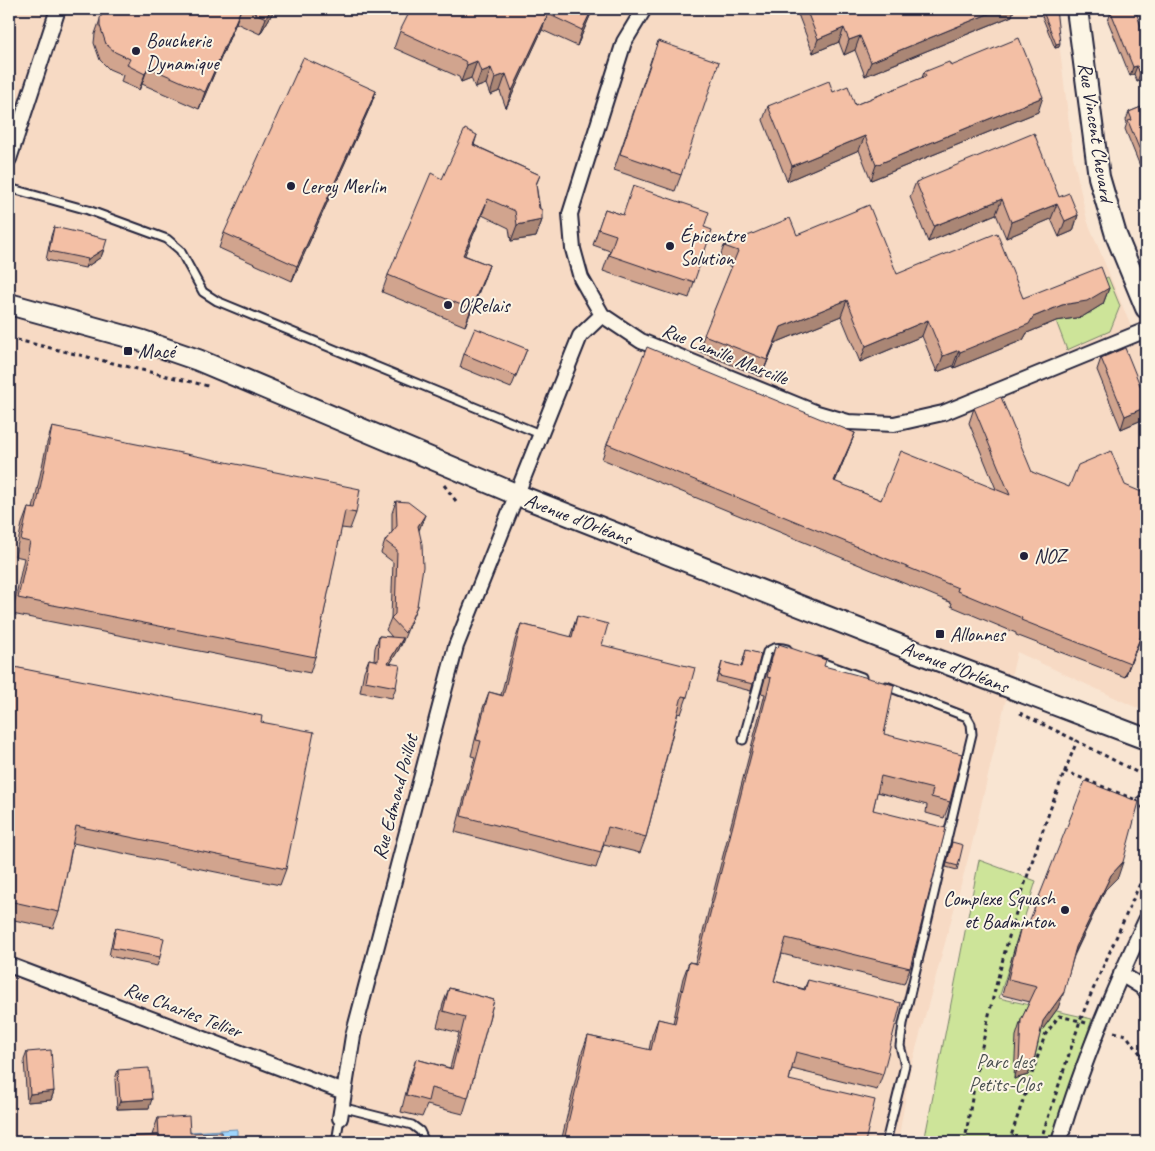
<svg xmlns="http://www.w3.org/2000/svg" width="1155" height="1151" font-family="Caveat,sans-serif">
	<rect width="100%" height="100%" fill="#f9e5d2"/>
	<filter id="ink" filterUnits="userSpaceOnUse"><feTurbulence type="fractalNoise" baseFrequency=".02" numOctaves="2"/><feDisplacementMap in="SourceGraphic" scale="10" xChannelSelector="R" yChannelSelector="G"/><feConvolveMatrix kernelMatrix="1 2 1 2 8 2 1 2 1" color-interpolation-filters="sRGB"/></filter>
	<g filter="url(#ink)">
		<path fill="#f7dac4" d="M9 9H1055L1073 156 1087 220 1146 363V712L1017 652 972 844 910 1071 898 1142H9Z"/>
		<path fill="#cde499" stroke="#78836a" d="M1108 277 1120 306 1110 331 1067 350 1056 321 1091 313 1095 283Z
			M979 860 1036 881 999 998 1092 1019 1051 1142H924Z"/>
		<path fill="#9ed5fd" stroke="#6c8daf" d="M237 1129V1142H190V1132Z"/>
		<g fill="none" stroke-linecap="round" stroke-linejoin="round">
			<g stroke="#22223b" stroke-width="11">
				<path id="lane" d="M9 188 88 210 167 239 180 250 203 292 217 301 540 434
					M818 661 862 677
					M743 740 767 652C773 647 779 646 787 649
					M341 1107 412 1125 420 1131 425 1142
					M336 1142 340 1118
					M886 1142 905 1065 900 1046 903 1024 972 734 971 724 967 717 886 686"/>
			</g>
			<g stroke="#22223b" stroke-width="18">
				<path id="street" d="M644 9 624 42 570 214 573 249 581 278 602 315 641 341 817 413 848 422 894 424 943 413 1146 330
					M9 159 58 9
					M9 965 344 1092
					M1121 974 1142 987 1146 992
					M340 1118 353 1036 456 646 580 336 602 315
					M1059 1142C1081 1066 1112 992 1146 920"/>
			</g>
			<g stroke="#22223b" stroke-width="24">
				<path id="secondary" d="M1077 9 1099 177 1116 235 1146 308
					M9 304 143 341 198 360 518 495 932 658 1146 739"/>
			</g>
			<path stroke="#22223b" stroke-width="3" stroke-dasharray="4 4" stroke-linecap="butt" d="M9 338 208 386
				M444 485 456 501
				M1020 713 1077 741
				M1064 771 1136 800 1146 790
				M1136 800 1146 811
				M1086 1023 1080 1021 1088 1001 1146 870
				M1114 1032 1126 1035 1146 1061
				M965 1142C985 1005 1024 869 1077 741L1146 777
				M1009 1142 1045 1035 1059 1016 1080 1021 1040 1142"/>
			<use href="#lane" stroke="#fcf5e5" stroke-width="7"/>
			<use href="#street" stroke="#fcf5e5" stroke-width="14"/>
			<use href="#secondary" stroke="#fcf5e5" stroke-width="20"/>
		</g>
		<path fill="#d1a48e" stroke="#22223b" d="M96 9H275L260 34 236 23 199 109 142 84 139 90 121 82 123 75 109 69 100 60 94 43 95 34 102 14 96 11Z
			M593 9 577 46 542 30 506 108 500 91 490 95 486 84 475 88 471 78 461 82 459 77 394 48 400 31Z
			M796 9H1014L1012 16 865 76 855 50 844 55 839 42 813 53Z
			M1039 9H1056L1059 47 1055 48Z
			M1111 12 1146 41V78L1137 82 1134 74 1130 76 1108 21Z
			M652 57 681 175 675 191 614 170Z
			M951 66 1038 112 871 180 859 150 787 181 763 120 768 106 833 92 855 105 922 78 924 72Z
			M376 91 370 107 292 281 219 248 224 233Z
			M1146 105V170V169L1142 171 1125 129 1127 123 1126 120 1129 112Z
			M477 135 474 145 540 175 536 185 542 220 536 237 511 241 509 228 482 215 464 255 489 265 465 326 382 292 388 275Z
			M916 182 1059 197 1078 215 1073 231 1059 237 1051 219 1006 238 996 214 928 242 910 197Z
			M605 209 623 215 704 227 694 282 689 298 680 295V297L603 271 610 251 593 245Z
			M54 227 104 249 101 257 85 268 46 260 51 236Z
			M797 235 897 274 1023 298 1109 288 1103 304 1082 317 1056 321 1027 333 1023 340 954 368 953 366 937 372 922 336 860 362 841 316 775 343 761 377 698 351 732 267 718 262 724 246Z
			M527 349 511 388 460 367 464 354Z
			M1101 358 1144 419 1121 429 1097 370Z
			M974 408 1032 472 1146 625 1125 677 1016 635V633L951 606 952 603 602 459 607 444 855 433 835 482 881 500 996 489 969 423Z
			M52 427 356 513 350 529 341 528 315 657 310 673 12 614 24 558 15 556 22 524 28 508 33 509 47 443Z
			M396 501 420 528 419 530 417 606 401 646 400 645 399 649 390 663 396 687 392 698 360 692 364 671 369 659 374 660 375 648 379 636 392 637 386 630 391 618 393 562 381 553 385 541 392 532V513Z
			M577 616 602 645 687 697 681 714 678 713 646 837 640 853 604 844 596 868 455 832 475 757 471 756 483 708 489 692 501 695 515 640 521 624 570 637Z
			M775 647 824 666 884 734 950 802 944 818 926 813 927 805 877 792 873 810 910 968 904 984 782 954 774 981 804 989 808 980 883 1074 877 1090 792 1069 789 1080 865 1142H561L582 1052 588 1036 649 1050 652 1035 658 1019 673 1023 683 978 689 962 695 963 765 694 761 693 769 664Z
			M746 650 753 684 751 691 716 682 722 662 741 667Z
			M9 666 261 722 286 869 280 885 73 843 59 912 53 928 9 919Z
			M952 842 958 866 957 870 946 867Z
			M1118 877 1105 890 1074 956 1058 1008 1040 1033 1034 1060 1028 1075 1014 1079 1016 1036 1021 1020 1030 1002 1002 995 1016 942 1021 926 1027 927Z
			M116 928 160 957 157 966 109 956 113 936Z
			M449 988 494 1000 468 1098 463 1114 427 1105 422 1117 401 1112 410 1076 416 1059 450 1068 459 1033 437 1027 443 1004Z
			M27 1052 54 1091 51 1100 27 1102 24 1060Z
			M118 1070 149 1108 117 1109 115 1079Z
			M158 1118 190 1133 152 1135Z"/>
		<path fill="#aa8674" stroke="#22223b" d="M241 9 236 23 199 109 205 92Z
			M271 9H275L260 34 266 18Z
			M592 9H593L577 46 582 30Z
			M1000 9H1014L1012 16 865 76 871 62Z
			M548 14 542 30 506 108 512 91Z
			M844 28 839 42 813 53 818 39Z
			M860 36 855 50 844 55 849 40Z
			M1060 43 1059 47 1055 48 1056 44Z
			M477 61 471 78 461 82 467 65Z
			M1137 66 1134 74 1130 76 1133 67Z
			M148 67 142 84 139 90 145 74Z
			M491 68 486 84 475 88 481 72Z
			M1146 71V78L1137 82 1140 74Z
			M506 74 500 91 490 95 495 78Z
			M376 91 370 107 292 281 297 266Z
			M1043 97 1038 112 871 180 876 165Z
			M865 136 859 150 787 181 792 166Z
			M1146 162V169L1142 171 1145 163Z
			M488 199 482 215 458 271 463 255Z
			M1002 199 996 214 928 242 934 226Z
			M1057 204 1051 219 1006 238 1011 222Z
			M1078 215 1073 231 1059 237 1065 221Z
			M542 220 536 237 511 241 517 225Z
			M104 249 101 257 85 268 88 259Z
			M489 265 483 282 465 326 471 309Z
			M1109 288 1103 304 1082 317 1056 321 1027 333 1023 340 954 368 960 352 1033 317 1062 305Z
			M847 300 841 316 775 343 761 377 781 327Z
			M928 320 922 336 860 362 866 346Z
			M959 350 953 366 937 372 943 356Z
			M1146 407V413L1144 419 1121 429 1125 416Z
			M855 433 849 448 829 496 834 481Z
			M425 515 420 528 413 538 418 526Z
			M1146 623V625L1125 677 1130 663Z
			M403 638 399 649 384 674 388 663Z
			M1123 862 1118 877 1105 890 1070 963 1076 947 1111 875Z
			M1064 992 1058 1008 1037 1037 1043 1021Z
			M1034 1060 1028 1075 1014 1079 1019 1063Z
			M54 1091 51 1100 27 1102 30 1094Z
			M152 1099 149 1108 117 1109 120 1101Z"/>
		<path fill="#f3bfa5" stroke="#22223b" d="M105 9H241L205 92 148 67 145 74 127 65 130 59 115 52 106 44 100 26V18Z
			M246 9H271L266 18Z
			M411 9H592L582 30 548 14 512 91 506 74 495 78 491 68 481 72 477 61 467 65 465 61 400 31Z
			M806 9H1000L871 62 860 36 849 40 844 28 818 39Z
			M1042 9H1056L1060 43 1056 44Z
			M1121 9H1135L1146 41V71L1140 74 1137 66 1133 67 1111 12Z
			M1019 38 1043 97 876 165 865 136 792 166 768 106 829 81 833 92 848 86 855 105 926 76 924 72 949 62 951 66Z
			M658 41 719 62 681 175 620 154Z
			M303 58 376 91 297 266 224 233Z
			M1146 105V162L1145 163 1128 121 1132 120 1129 112Z
			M465 129 477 135 473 145 540 175 536 184 539 208 542 210V220L517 225 515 211 488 199 463 255 489 265 471 309 388 275 431 173 442 179Z
			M1034 133 1059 197 1069 193 1078 215 1065 221 1057 204 1011 222 1002 199 934 226 916 182Z
			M633 186 709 212 704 227 712 230 694 282 686 279 685 281 609 255 616 235 598 229 605 209 623 215Z
			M869 205 897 274 997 233 1023 298 1101 267 1109 288 1087 301 1062 305 1033 317 1029 324 960 352 959 350 943 356 928 320 866 346 847 300 781 327 767 360 704 335 738 251 724 246 790 218 797 235Z
			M54 227 107 239 104 249 88 259 49 251Z
			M475 328 527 349 516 376 464 354Z
			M647 347 855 433 834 481 881 500 901 451 1010 495 974 408 1001 397 1032 472 1069 487 1078 465 1111 451 1125 485 1146 494V623L1130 663 1021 620 1022 618 957 591 958 588 607 444Z
			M1125 348 1146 400V407L1125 416 1101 358Z
			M52 427 360 489 356 513 345 511 315 657 18 598 30 542 21 540 28 508 36 509Z
			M396 501 408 502 425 515 418 526 422 544 423 567 417 606 405 633 391 618 395 614 397 550 385 541 397 526Z
			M577 616 608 624 602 645 695 668 687 697 682 696 646 837 608 827 601 852 461 816 481 741 476 740 489 692 503 696 521 624 572 637Z
			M379 636 403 638 388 663 400 665 396 687 365 681 369 659 378 661Z
			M779 644 826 660 824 666 894 685 884 734 962 754 950 802 931 797 933 789 881 776 873 810 946 828 910 968 786 938 774 981 805 990 808 980 901 1003 883 1074 796 1052 789 1080 875 1100 865 1142H593L565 1136 588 1036 651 1050 658 1019 675 1023 689 962 697 964 771 678 767 677 775 647 778 648Z
			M746 650 761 654 753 684 719 676 722 662 742 667Z
			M9 666 262 716 261 722 314 732 286 869 76 826 59 912 9 901Z
			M1085 781 1139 802 1123 862 1111 875 1076 947 1064 992 1043 1021 1034 1060 1019 1063 1021 1020 1037 986 1008 979 1021 926 1027 927Z
			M952 842 963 845 958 866 947 863Z
			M116 928 164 938 160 957 112 948Z
			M449 988 494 1000 468 1098 431 1088 428 1101 406 1095 416 1059 452 1069 465 1017 443 1011Z
			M51 1050 54 1091 30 1094 27 1052Z
			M149 1068 152 1099 120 1101 118 1070Z
			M189 1116 190 1133 221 1132 222 1142H27L159 1135 158 1118Z"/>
	</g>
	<g fill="#22223b" stroke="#fcf5e5" stroke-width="2">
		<circle cx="136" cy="51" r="5"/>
		<circle cx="291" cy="186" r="5"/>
		<circle cx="670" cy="246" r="5"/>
		<circle cx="448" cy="305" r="5"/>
		<rect x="123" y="346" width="10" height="10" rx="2.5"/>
		<circle cx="1024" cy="556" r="5"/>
		<rect x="935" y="629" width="10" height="10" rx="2.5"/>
		<circle cx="1065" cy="910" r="5"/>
	</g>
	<g text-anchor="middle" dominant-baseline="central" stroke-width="4" stroke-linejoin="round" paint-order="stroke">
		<g font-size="20" fill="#22223b" stroke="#fcf5e5" text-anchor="start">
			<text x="146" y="40">Boucherie<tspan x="146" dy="23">Dynamique</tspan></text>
			<text x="301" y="186">Leroy Merlin</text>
			<text x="680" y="235">Épicentre<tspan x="680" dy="23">Solution</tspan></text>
			<text x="458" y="305">O'Relais</text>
			<text x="138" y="351">Macé</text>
			<text x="1034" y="556">NOZ</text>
			<text x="950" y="634">Allonnes</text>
			<text x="1055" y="898" text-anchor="end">Complexe Squash<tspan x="1055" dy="23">et Badminton</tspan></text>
		</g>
		<g font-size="20" fill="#22223b" stroke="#fcf5e5">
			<text transform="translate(1096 132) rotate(81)">Rue Vincent Chevard</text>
			<text transform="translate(725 354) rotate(22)">Rue Camille Marcille</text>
			<text transform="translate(578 519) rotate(21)">Avenue d'Orléans</text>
			<text transform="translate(955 667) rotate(21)">Avenue d'Orléans</text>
			<text transform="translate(395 797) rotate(-75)">Rue Edmond Poillot</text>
			<text transform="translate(183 1010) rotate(21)">Rue Charles Tellier</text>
		</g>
		<g font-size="20" fill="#4d5252" stroke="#fcf5e5">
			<text x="1005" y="1061">Parc des<tspan x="1005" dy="23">Petits-Clos</tspan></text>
		</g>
	</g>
	<rect width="1155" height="1151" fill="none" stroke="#fcf5e5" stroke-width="30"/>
	<rect x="15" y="15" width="1125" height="1121" fill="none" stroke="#22223b" stroke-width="2" filter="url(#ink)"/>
</svg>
